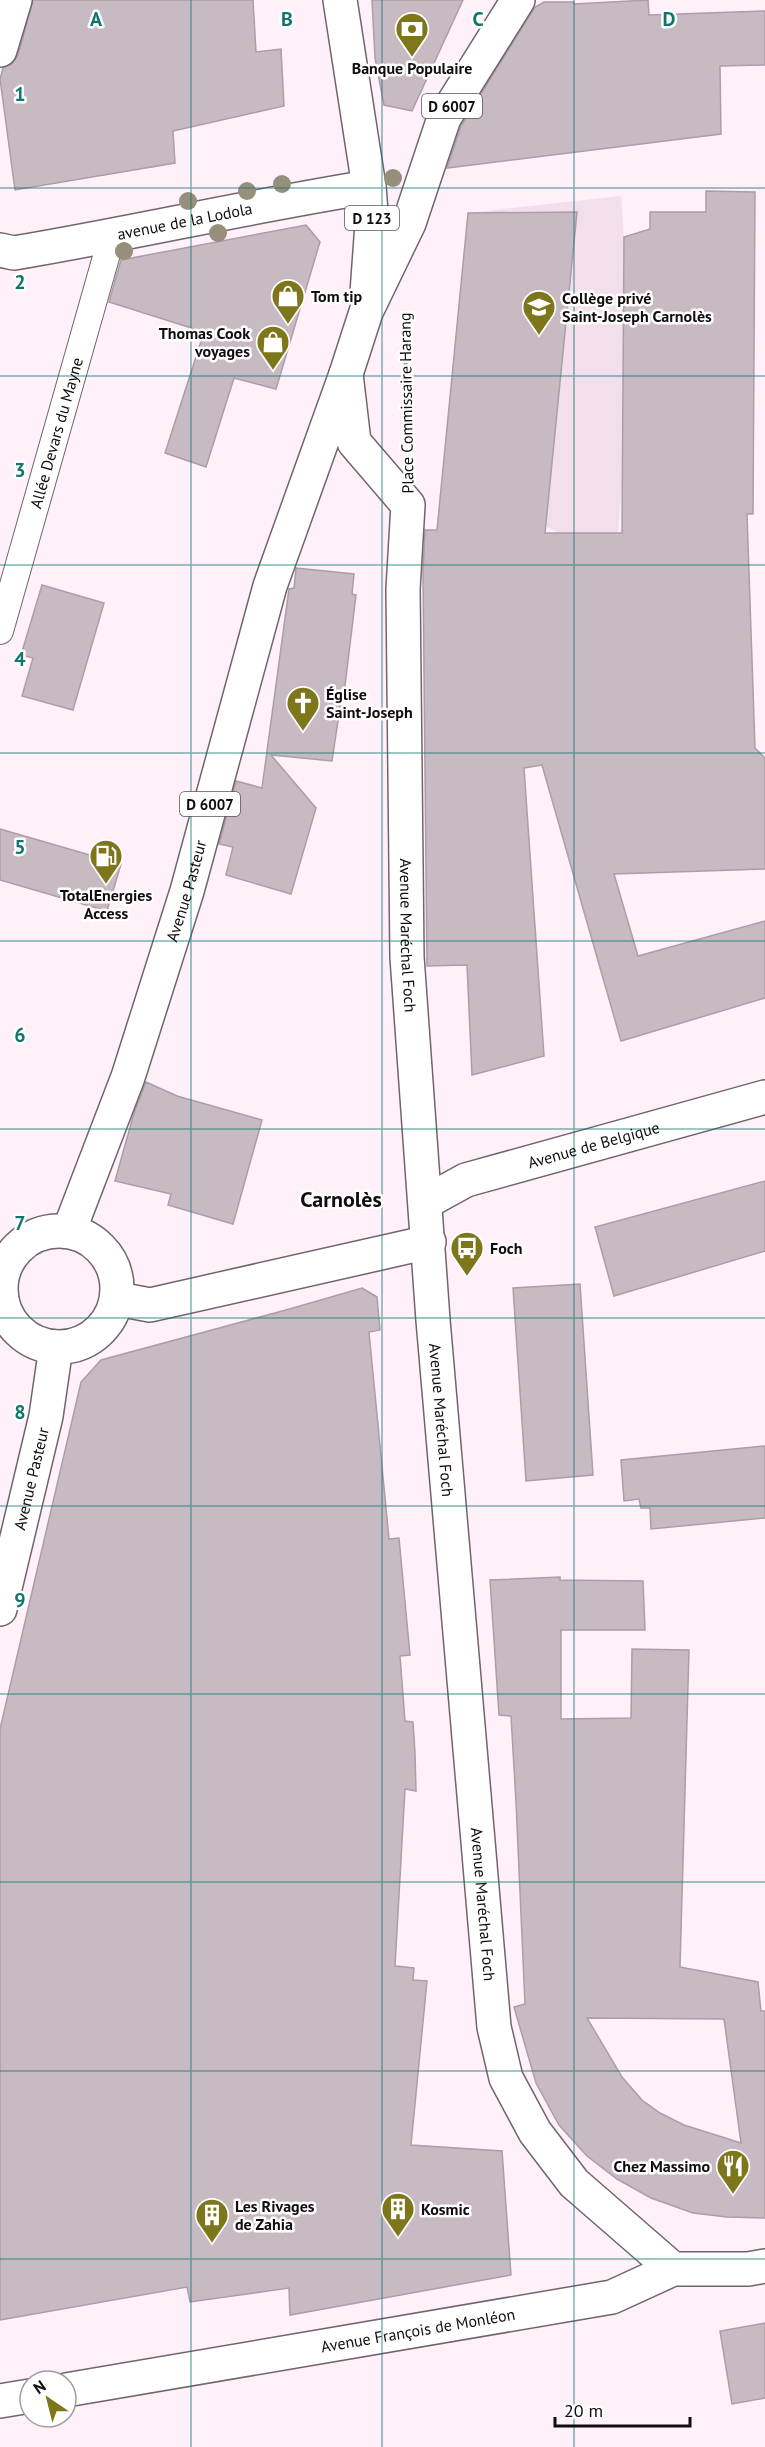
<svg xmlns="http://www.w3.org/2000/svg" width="765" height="2447" font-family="'PT Sans',sans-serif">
	<rect width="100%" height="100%" fill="#fff0fa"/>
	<path fill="#f3dfec" d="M621 196 624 237 622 485 618 533H559L545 526 437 525 468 213Z"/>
	<path fill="#c8bac3" stroke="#ab9ea7" stroke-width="1.5" fill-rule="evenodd" d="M33 0H253L256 52 281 49 284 106 173 131 175 163 15 190 0 79 3 68 12 64 18 55Z
		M372 0H463L412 111 384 105 375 58Z
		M648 0 649 15 765 11V65L720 66 721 134 447 168 461 126 535 7 544 2H574V4Z
		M706 191 755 192 753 514H747L755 748 765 758V869L614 874 638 956 765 921V998L621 1041 542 765 524 768 544 1056 472 1075 467 965 427 966 423 572 425 530H437L468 213 577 212 545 533H622L624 237 650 229V212H706Z
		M306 225 320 242 276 389 234 378 206 467 165 453 204 332 109 302 121 260Z
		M296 568 354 574 352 594 356 595 343 702 341 701 332 761 271 755 316 808 291 894 226 875 233 847 219 844 236 781 262 788 289 589 294 588Z
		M42 585 104 603 73 710 22 696 33 658 21 655Z
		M0 829 121 864 107 911 0 880Z
		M146 1082 177 1096 262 1120 233 1224 168 1205 171 1194 115 1181 134 1113Z
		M765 1181V1251L614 1296 595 1227Z
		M580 1284 593 1475 526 1481 513 1288Z
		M362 1288 377 1297 380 1330 369 1332 389 1539 399 1538 410 1655 400 1656 405 1721 413 1722 415 1753 416 1791 405 1789 395 1966 414 1968 413 1980 427 1981 411 2145 502 2151 511 2275 290 2315 289 2288 190 2302 187 2287 0 2320V1729L81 1382 101 1360 286 1310Z
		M765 1446V1518L651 1529 650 1508H641L639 1499 624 1501 621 1460Z
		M560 1577V1580L643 1581 645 1630H561V1719L631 1718 632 1649 689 1650 680 1967 758 1982 761 2011H765V2218L727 2217 693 2213 651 2198 617 2179 587 2156 559 2125 536 2083 514 2007 525 2004 516 1802 511 1716 499 1715 490 1580ZM587 2018 724 2019 741 2143 684 2125 660 2113 642 2100 622 2077Z
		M765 2323V2398L732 2404 720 2331Z"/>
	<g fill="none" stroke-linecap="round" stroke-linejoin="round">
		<g stroke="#71656d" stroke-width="28">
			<g id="service">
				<path id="s1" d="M0 631 112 236"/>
			</g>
		</g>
		<g stroke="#71656d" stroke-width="36">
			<g id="minor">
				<path d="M0 50 15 0"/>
				<path id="s2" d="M0 250 14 253C133 233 250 206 369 187"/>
				<path id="s3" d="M346 374 354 442 408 505 403 589 407 957 433 1320 494 2027 506 2078 535 2132 574 2183 673 2269"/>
				<path id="s4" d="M426 1202 466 1180 765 1097"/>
				<path d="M118 1299 150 1305 429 1242"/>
				<path d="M0 1301H2"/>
				<path id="s5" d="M66 2390 612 2297 673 2269H748L765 2266"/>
				<path d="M0 2401 30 2396"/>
			</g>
		</g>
		<g stroke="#71656d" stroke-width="36">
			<g id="primary">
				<path d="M340 0 369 187 372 224 367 293"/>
				<path id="s6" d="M69 1231 128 1077 187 891 270 586 346 374 366 312 409 223 444 118 518 0"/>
				<circle cx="59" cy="1289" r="58"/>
				<path id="s7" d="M0 1609 46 1416 56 1347"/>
			</g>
		</g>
		<path stroke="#aa9ea6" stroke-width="4" stroke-dasharray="6 3" stroke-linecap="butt" d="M405 326 407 441"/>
		<use href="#service" stroke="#fff" stroke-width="26"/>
		<use href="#minor" stroke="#fff" stroke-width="33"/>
		<use href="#primary" stroke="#fff" stroke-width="33"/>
	</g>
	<g fill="#978f7c">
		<circle cx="393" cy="178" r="9"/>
		<circle cx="282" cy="184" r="9"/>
		<circle cx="247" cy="191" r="9"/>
		<circle cx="188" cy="201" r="9"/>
		<circle cx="218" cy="233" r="9"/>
		<circle cx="124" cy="251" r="9"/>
	</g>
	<path fill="none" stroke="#0f766e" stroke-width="1.5" stroke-opacity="0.55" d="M191 0V2447M382 0V2447M574 0V2447M0 188H765M0 376H765M0 565H765M0 753H765M0 941H765M0 1129H765M0 1318H765M0 1506H765M0 1694H765M0 1882H765M0 2071H765M0 2259H765"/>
	<defs>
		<g id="bank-pin" transform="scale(1.725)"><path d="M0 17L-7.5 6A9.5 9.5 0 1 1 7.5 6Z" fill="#7d761b" stroke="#fff"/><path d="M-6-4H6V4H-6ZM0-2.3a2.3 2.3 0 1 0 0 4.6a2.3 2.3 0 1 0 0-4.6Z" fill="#fff"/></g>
		<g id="shop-pin" transform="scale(1.725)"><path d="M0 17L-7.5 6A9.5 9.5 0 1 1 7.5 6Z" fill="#7d761b" stroke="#fff"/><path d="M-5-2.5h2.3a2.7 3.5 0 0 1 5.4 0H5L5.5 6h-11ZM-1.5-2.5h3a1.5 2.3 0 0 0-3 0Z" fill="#fff"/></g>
		<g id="school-pin" transform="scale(1.725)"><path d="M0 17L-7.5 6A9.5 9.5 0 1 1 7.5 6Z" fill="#7d761b" stroke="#fff"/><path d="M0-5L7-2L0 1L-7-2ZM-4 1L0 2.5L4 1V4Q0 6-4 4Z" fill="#fff"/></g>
		<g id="church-pin" transform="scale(1.725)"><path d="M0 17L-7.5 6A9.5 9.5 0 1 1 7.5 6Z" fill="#7d761b" stroke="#fff"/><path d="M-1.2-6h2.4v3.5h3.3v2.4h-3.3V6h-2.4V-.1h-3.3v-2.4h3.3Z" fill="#fff"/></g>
		<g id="fuel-pin" transform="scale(1.725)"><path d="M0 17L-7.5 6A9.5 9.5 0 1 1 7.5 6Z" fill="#7d761b" stroke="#fff"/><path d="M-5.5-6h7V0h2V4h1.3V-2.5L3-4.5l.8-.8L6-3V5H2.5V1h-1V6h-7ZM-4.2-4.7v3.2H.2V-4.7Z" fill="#fff"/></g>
		<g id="bus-pin" transform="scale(1.725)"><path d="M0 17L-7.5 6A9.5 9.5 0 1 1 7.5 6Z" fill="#7d761b" stroke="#fff"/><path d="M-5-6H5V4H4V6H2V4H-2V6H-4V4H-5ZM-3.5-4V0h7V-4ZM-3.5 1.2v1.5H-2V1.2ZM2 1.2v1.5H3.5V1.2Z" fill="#fff"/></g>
		<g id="restaurant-pin" transform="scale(1.725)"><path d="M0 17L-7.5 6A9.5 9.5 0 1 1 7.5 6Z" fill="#7d761b" stroke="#fff"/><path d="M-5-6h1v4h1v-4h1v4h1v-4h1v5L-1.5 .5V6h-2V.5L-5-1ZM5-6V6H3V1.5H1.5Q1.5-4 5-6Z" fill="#fff"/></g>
		<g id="building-pin" transform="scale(1.725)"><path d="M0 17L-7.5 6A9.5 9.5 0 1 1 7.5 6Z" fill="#7d761b" stroke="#fff"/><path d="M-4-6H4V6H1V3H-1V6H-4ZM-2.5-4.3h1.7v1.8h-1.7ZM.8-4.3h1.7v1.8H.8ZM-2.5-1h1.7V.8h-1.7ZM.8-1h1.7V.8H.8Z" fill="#fff"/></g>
	</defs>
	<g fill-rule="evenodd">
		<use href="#bank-pin" x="412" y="29"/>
		<use href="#shop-pin" x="288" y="296"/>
		<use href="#school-pin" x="539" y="307"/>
		<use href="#shop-pin" x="273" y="342"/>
		<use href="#church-pin" x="303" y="703"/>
		<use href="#fuel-pin" x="106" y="856"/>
		<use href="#bus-pin" x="467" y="1248"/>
		<use href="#restaurant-pin" x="733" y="2166"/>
		<use href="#building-pin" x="398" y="2209"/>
		<use href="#building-pin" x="212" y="2215"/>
	</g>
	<g text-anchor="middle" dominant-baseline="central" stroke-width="5" stroke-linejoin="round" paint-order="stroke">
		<g fill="#fff" stroke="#585557" stroke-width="1.5">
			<rect x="422" y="94" width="60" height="24" rx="4.5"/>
			<rect x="345" y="206" width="54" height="24" rx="4.5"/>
			<rect x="180" y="792" width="60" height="24" rx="4.5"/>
		</g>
		<g font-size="15" font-weight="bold" fill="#110c0f">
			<text x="452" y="106">D 6007</text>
			<text x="372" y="218">D 123</text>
			<text x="210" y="804">D 6007</text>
		</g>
		<g font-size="16" font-weight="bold" fill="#110c0f" stroke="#fff" text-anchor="start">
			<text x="412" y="68" text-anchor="middle">Banque Populaire</text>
			<text x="311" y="296">Tom tip</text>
			<text x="562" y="298">Collège privé<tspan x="562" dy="18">Saint-Joseph Carnolès</tspan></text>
			<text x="250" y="333" text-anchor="end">Thomas Cook<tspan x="250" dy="18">voyages</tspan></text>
			<text x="326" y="694">Église<tspan x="326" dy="18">Saint-Joseph</tspan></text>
			<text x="106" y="895" text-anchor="middle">TotalEnergies<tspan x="106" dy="18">Access</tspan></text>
			<text x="490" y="1248">Foch</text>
			<text x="710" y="2166" text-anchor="end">Chez Massimo</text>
			<text x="235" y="2206">Les Rivages<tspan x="235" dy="18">de Zahia</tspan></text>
			<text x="421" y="2209">Kosmic</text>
		</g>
		<g font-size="16" fill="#110c0f" stroke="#fff">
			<text stroke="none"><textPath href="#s2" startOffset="188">avenue de la Lodola</textPath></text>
			<text transform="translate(406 403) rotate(-91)">Place Commissaire Harang</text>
			<text stroke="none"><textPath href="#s1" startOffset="206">Allée Devars du Mayne</textPath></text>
			<text stroke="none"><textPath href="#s6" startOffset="360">Avenue Pasteur</textPath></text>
			<text stroke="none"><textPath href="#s3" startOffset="582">Avenue Maréchal Foch</textPath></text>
			<text stroke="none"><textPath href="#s4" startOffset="178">Avenue de Belgique</textPath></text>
			<text stroke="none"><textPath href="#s3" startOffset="1068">Avenue Maréchal Foch</textPath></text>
			<text stroke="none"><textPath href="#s7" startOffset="134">Avenue Pasteur</textPath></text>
			<text stroke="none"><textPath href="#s3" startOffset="1554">Avenue Maréchal Foch</textPath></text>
			<text stroke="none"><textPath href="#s5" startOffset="357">Avenue François de Monléon</textPath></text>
		</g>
		<g font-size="22" font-weight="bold" fill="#110c0f" stroke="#fff">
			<text x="341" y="1199">Carnolès</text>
		</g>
	</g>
	<g font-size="20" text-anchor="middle" font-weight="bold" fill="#0f766e" stroke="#fff" stroke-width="5" stroke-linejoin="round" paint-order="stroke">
		<text x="96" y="26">A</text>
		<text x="287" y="26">B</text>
		<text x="478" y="26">C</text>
		<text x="669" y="26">D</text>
		<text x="20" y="101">1</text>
		<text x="20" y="289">2</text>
		<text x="20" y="477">3</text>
		<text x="20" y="666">4</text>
		<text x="20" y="854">5</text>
		<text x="20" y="1042">6</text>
		<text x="20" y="1230">7</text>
		<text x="20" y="1419">8</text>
		<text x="20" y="1607">9</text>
	</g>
	<g transform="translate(48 2399) rotate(325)"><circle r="28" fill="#ffffff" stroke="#a09e9f" stroke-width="1.5"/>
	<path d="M0-4.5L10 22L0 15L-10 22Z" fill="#7d761b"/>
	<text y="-9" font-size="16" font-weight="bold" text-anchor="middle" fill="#110c0f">N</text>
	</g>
	<path d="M555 2417v9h135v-9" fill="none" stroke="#110c0f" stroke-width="3"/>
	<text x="564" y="2417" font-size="18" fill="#110c0f" stroke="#ffffff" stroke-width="4.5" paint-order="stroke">20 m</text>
</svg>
